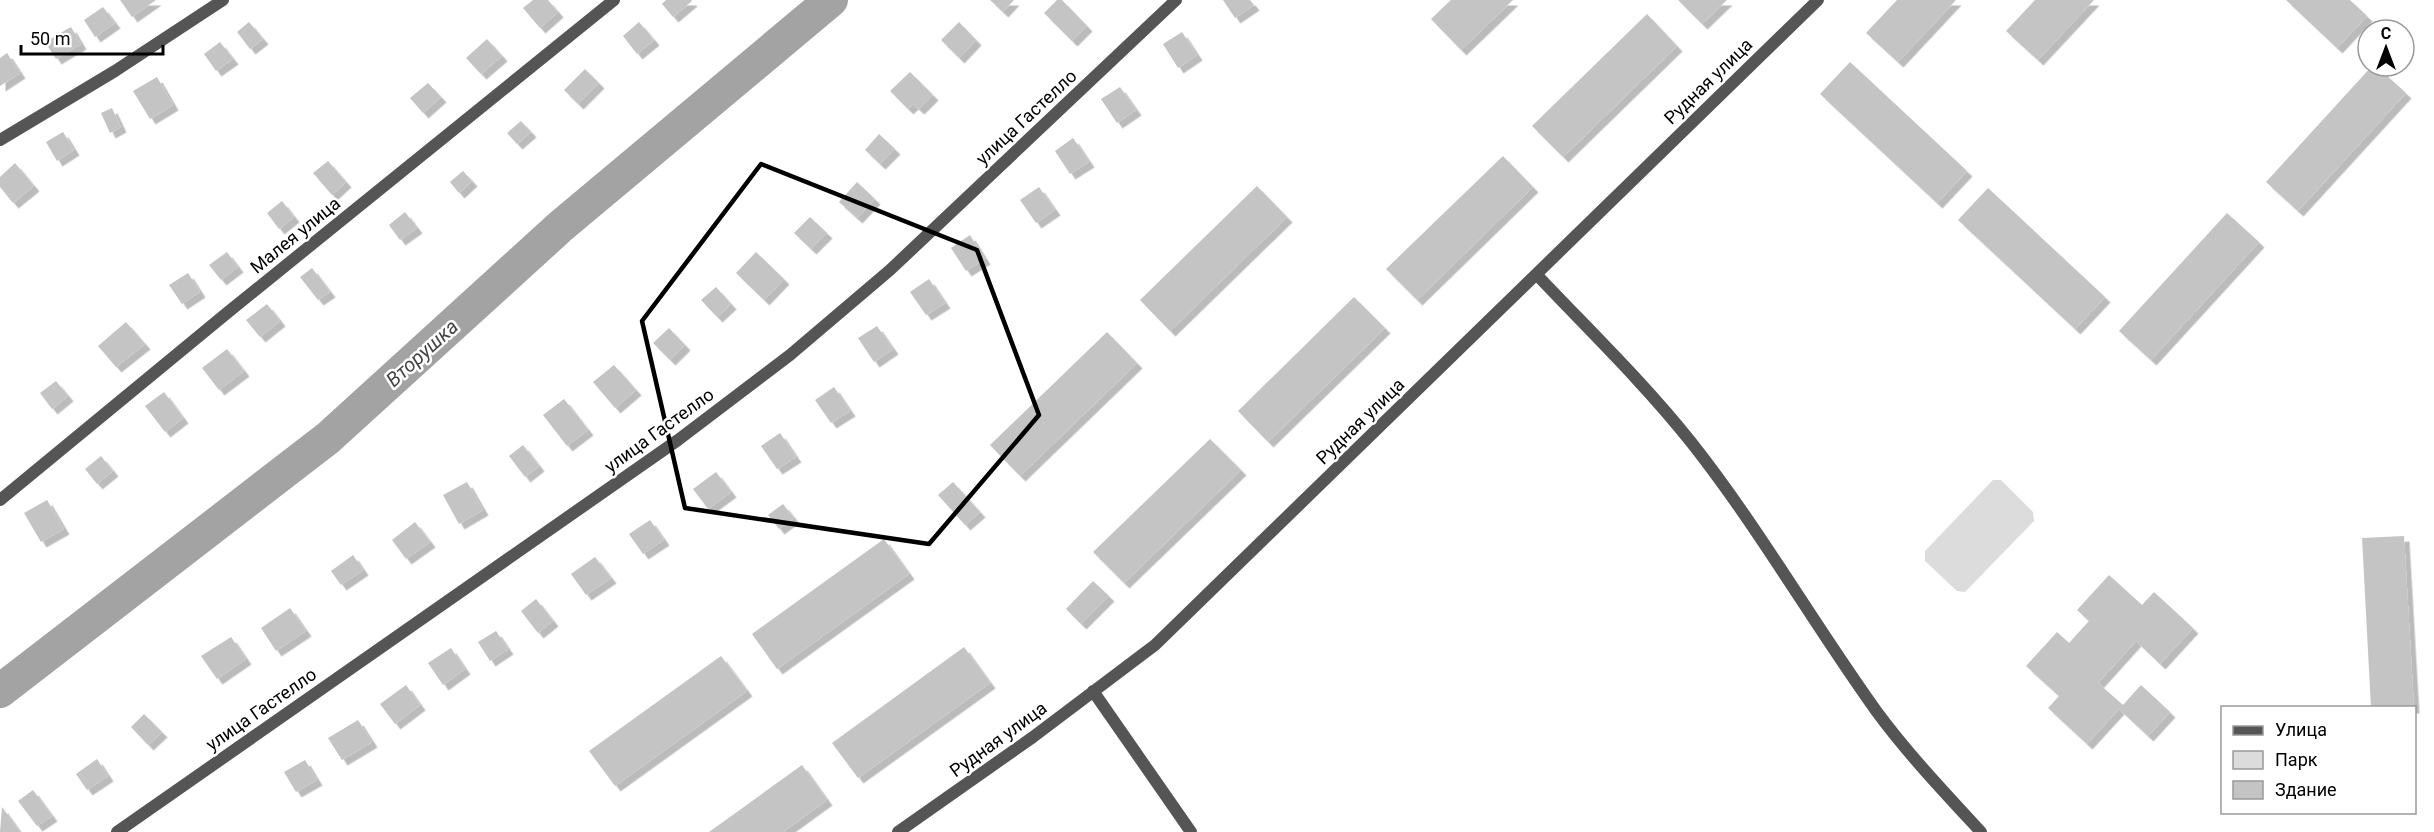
<svg xmlns="http://www.w3.org/2000/svg" width="2434" height="832" font-family="Roboto,sans-serif">
	<defs>
		<filter id="shadow"><feDropShadow dx="5.5" dy="5.5" stdDeviation="0" flood-color="#0004"/></filter>
	</defs>
	<rect width="100%" height="100%" fill="#fff"/>
	<path fill="#dcdcdc" d="M1993 480H2001L2033 512 2034 521 1965 592 1957 591 1925 561V551Z"/>
	<g fill="none" stroke-linecap="round" stroke-linejoin="round">
		<path stroke="#a3a3a3" stroke-width="34" d="M0 691 328 438 561 226 831 0"/>
	</g>
	<path fill="#c4c4c4" filter="url(#shadow)" d="M120 0H156L132 17Z
		M533 0H548L558 12 540 28 523 8Z
		M666 0H691L692 1 673 17 662 4Z
		M990 0H1014L1003 12Z
		M1057 0H1062L1087 26 1072 41 1044 13Z
		M1223 0H1250L1254 5 1235 18Z
		M1451 0H1513L1461 50 1431 19Z
		M1678 0H1727L1702 24Z
		M1897 0H1956L1898 62 1866 33Z
		M2035 0H2094L2038 60 2006 31Z
		M2286 0H2350L2367 16 2337 48Z
		M103 7 115 23 95 37 84 20Z
		M1647 14 1677 46 1563 157 1532 126Z
		M249 22 263 39 250 49 237 32Z
		M639 22 654 40 637 54 623 36Z
		M959 22 976 40 959 58 941 40Z
		M71 27 81 44 56 59 45 42Z
		M1182 32 1197 55 1178 68 1163 44Z
		M487 39 502 56 481 74 466 58Z
		M220 42 233 59 216 71 204 54Z
		M7 53 20 73 0 86V58Z
		M1850 62 1967 171 1937 203 1820 94Z
		M2372 66H2376L2406 93 2298 211 2266 182Z
		M585 69 599 83 578 104 564 90Z
		M910 72 933 95 919 109 913 104 908 109 890 91Z
		M157 77 173 105 150 119 133 91Z
		M428 83 441 97 423 113 410 98Z
		M1120 87 1136 110 1117 123 1101 99Z
		M112 108 121 127 110 133 101 113Z
		M521 121 531 132 517 144 507 133Z
		M63 132 74 150 57 161 46 142Z
		M879 134 895 149 880 164 865 150Z
		M1073 138 1089 162 1070 174 1055 151Z
		M1503 156 1533 187 1417 300 1386 269Z
		M328 161 346 182 332 195 313 173Z
		M15 163 34 186 13 203 0 187V177Z
		M463 171 472 181 459 193 450 182Z
		M857 182 875 199 857 218 839 202Z
		M1257 186 1287 217 1170 331 1140 300Z
		M1039 187 1055 210 1036 223 1020 200Z
		M1988 188 2105 297 2075 329 1958 220Z
		M282 201 294 217 279 229 267 213Z
		M405 212 417 228 400 240 389 225Z
		M2227 213 2259 242 2151 360 2119 331Z
		M810 217 827 233 811 249 794 233Z
		M970 235 985 259 966 271 951 248Z
		M227 252 238 267 221 280 209 265Z
		M756 252 784 279 764 300 736 273Z
		M312 268 330 292 318 300 300 277Z
		M188 273 200 292 182 304 169 285Z
		M929 279 945 303 926 315 910 292Z
		M716 287 731 304 717 317 701 300Z
		M1354 297 1385 328 1268 442 1238 411Z
		M267 304 280 321 260 337 246 320Z
		M126 322 145 344 116 367 98 346Z
		M877 326 893 349 874 362 858 338Z
		M669 328 685 345 670 360 653 343Z
		M1107 332 1137 363 1020 476 990 445Z
		M227 349 244 371 219 390 202 368Z
		M614 365 636 390 615 408 593 382Z
		M56 381 68 396 52 409 40 393Z
		M834 387 850 411 831 423 815 400Z
		M164 392 183 418 165 432 145 406Z
		M564 399 588 430 567 446 543 415Z
		M780 433 796 457 777 469 761 446Z
		M1210 439 1241 470 1124 583 1093 552Z
		M523 445 539 466 525 477 509 456Z
		M101 456 113 471 97 484 85 469Z
		M716 472 731 492 708 509 693 489Z
		M467 482 483 510 459 524 443 495Z
		M953 482 980 512 965 525 938 495Z
		M47 500 64 529 41 542 24 513Z
		M783 504 794 518 779 529 768 515Z
		M650 520 664 540 643 554 629 534Z
		M415 522 430 542 406 559 392 540Z
		M2404 536 2414 708H2371L2362 538Z
		M884 539 909 574 777 669 752 634Z
		M353 555 363 570 341 585 331 571Z
		M595 557 611 578 586 595 571 574Z
		M2109 575 2142 605 2154 592 2193 628 2160 664 2136 641 2098 683 2123 705 2141 685 2170 712 2148 736 2119 709 2087 744 2048 708 2059 696 2026 666 2057 632 2069 643 2089 621 2077 610Z
		M1093 581 1109 596 1081 624 1066 609Z
		M536 599 553 621 538 633 521 611Z
		M290 608 306 631 276 651 261 628Z
		M496 631 508 649 490 661 478 642Z
		M231 637 246 659 217 679 201 656Z
		M964 647 990 683 858 778 832 743Z
		M451 648 465 669 443 685 428 663Z
		M721 656 747 691 615 786 589 751Z
		M406 685 420 705 395 724 380 704Z
		M144 714 162 732 148 745 131 727Z
		M358 720 372 742 342 760 328 738Z
		M97 759 108 776 87 790 76 774Z
		M305 760 317 780 296 792 284 772Z
		M802 765 827 800 783 832H709Z
		M33 790 52 816 37 826 18 801Z
		M2 807 20 832H0Z"/>
	<g fill="none" stroke-linecap="round" stroke-linejoin="round">
		<path stroke="#555" stroke-width="12" d="M0 140 115 71 223 0
			M1537 275C1589 330 1644 383 1691 442 1759 528 1813 623 1877 712 1908 754 1945 793 1981 832
			M0 500 227 313 614 0
			M1093 691 1191 832
			M117 832 678 440 790 355 890 270 1176 0
			M898 832 1033 737 1155 645 1818 0"/>
	</g>
	<path fill="none" stroke="#000" stroke-width="4.5" stroke-linejoin="round" d="M761 164 977 250 1039 415 929 544 685 508 642 321Z"/>
	<g text-anchor="middle" dominant-baseline="central" stroke-width="5" stroke-linejoin="round" paint-order="stroke">
		<g font-size="18" fill="#000" stroke="#fff">
			<text transform="translate(1708 81) rotate(-44)">Рудная улица</text>
			<text transform="translate(1026 117) rotate(-43)">улица Гастелло</text>
			<text transform="translate(295 235) rotate(-39)">Малея улица</text>
			<text transform="translate(1360 421) rotate(-44)">Рудная улица</text>
			<text transform="translate(659 430) rotate(-36)">улица Гастелло</text>
			<text transform="translate(261 709) rotate(-35)">улица Гастелло</text>
			<text transform="translate(998 739) rotate(-36)">Рудная улица</text>
		</g>
		<g font-size="20" font-style="italic" fill="#444" stroke="#fff">
			<text transform="translate(422 353) rotate(-42)">Вторушка</text>
		</g>
	</g>
	<rect x="2221" y="706" width="195" height="108" fill="#ffffff" stroke="#999999" stroke-width="1.5"/>
	<rect x="2233" y="726" width="30" height="9" fill="#555555" stroke="#999999" stroke-width="1.5"/>
	<text x="2275" y="736" font-size="18" fill="#000000">Улица</text>
	<rect x="2233" y="751" width="30" height="18" fill="#dcdcdc" stroke="#999999" stroke-width="1.5"/>
	<text x="2275" y="766" font-size="18" fill="#000000">Парк</text>
	<rect x="2233" y="781" width="30" height="18" fill="#c4c4c4" stroke="#999999" stroke-width="1.5"/>
	<text x="2275" y="796" font-size="18" fill="#000000">Здание</text>
	<g transform="translate(2386 48)"><circle r="28" fill="#ffffff" stroke="#999999" stroke-width="1.5"/>
	<path d="M0-4.5L10 22L0 15L-10 22Z" fill="#000000"/>
	<text y="-9" font-size="16" font-weight="bold" text-anchor="middle" fill="#000000">С</text>
	</g>
	<path d="M21 45v9h142v-9" fill="none" stroke="#000000" stroke-width="3"/>
	<text x="30" y="45" font-size="18" fill="#000000" stroke="#ffffff" stroke-width="4.5" paint-order="stroke">50 m</text>
</svg>
